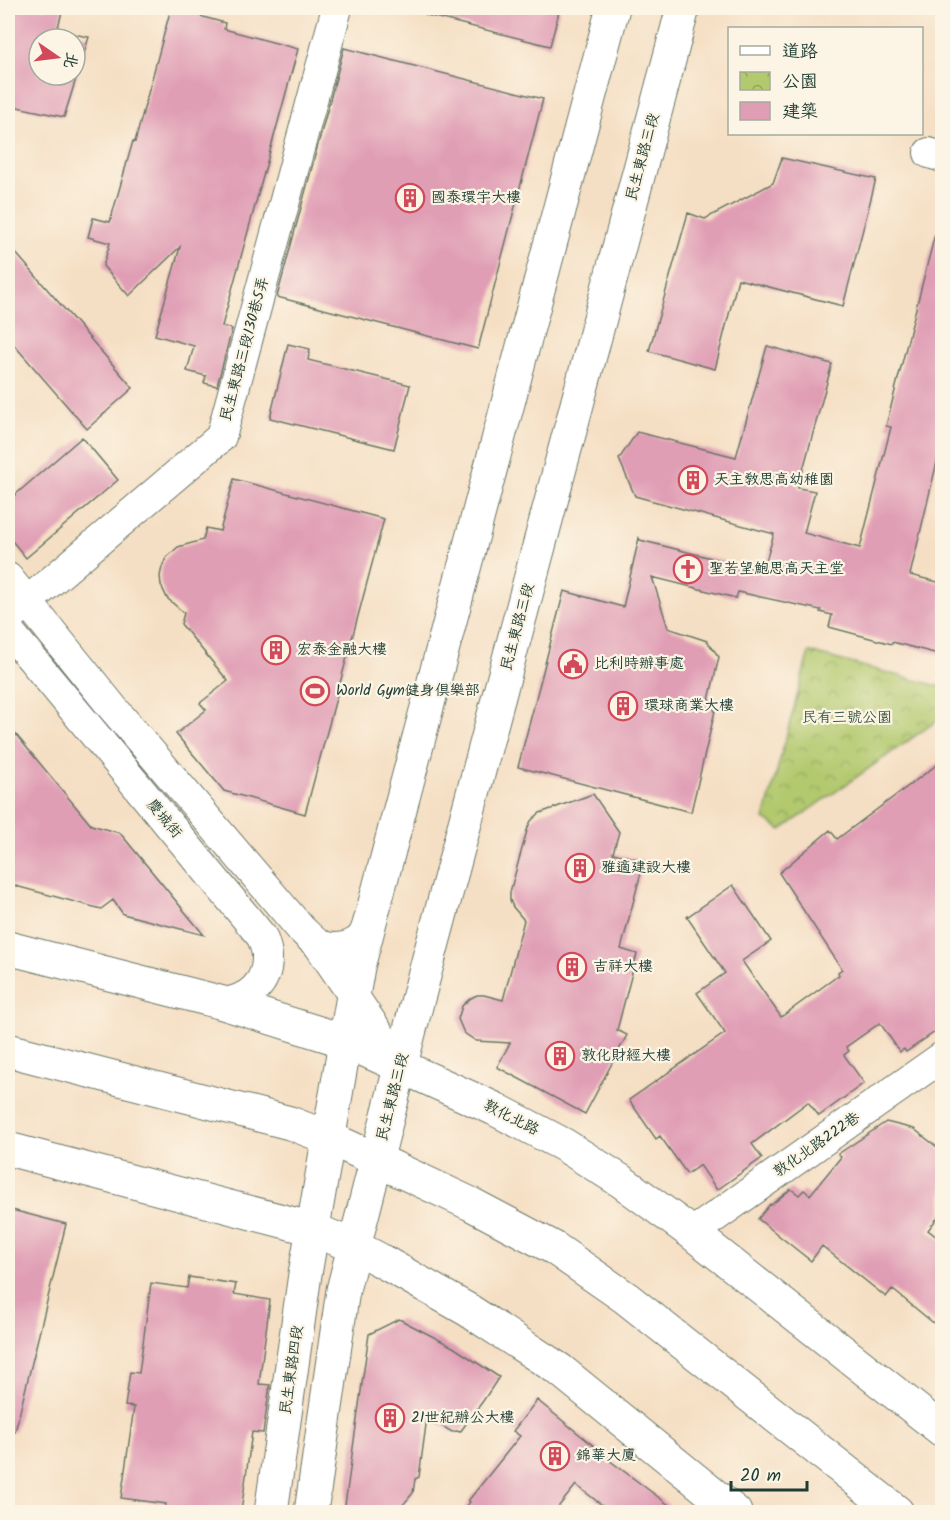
<svg xmlns="http://www.w3.org/2000/svg" width="950" height="1520" font-family="Kalam,'LXGW WenKai TC',sans-serif">
	<defs>
		<pattern id="park-crowns" width="20" height="18" patternUnits="userSpaceOnUse" patternTransform="scale(1.5)"><rect width="20" height="18" fill="#b2c96e"/><path d="M2 6a3 3 0 1 1 6 0M12 15a3 3 0 1 1 6 0" fill="none" stroke="#90a45b"/></pattern>
	</defs>
	<rect width="100%" height="100%" fill="#fcf5e5"/>
	<filter id="ink" filterUnits="userSpaceOnUse"><feTurbulence type="fractalNoise" baseFrequency=".0167" numOctaves="2"/><feDisplacementMap in="SourceGraphic" scale="12" xChannelSelector="R" yChannelSelector="G"/><feConvolveMatrix kernelMatrix="1 2 1 2 8 2 1 2 1" color-interpolation-filters="sRGB"/></filter>
	<filter id="wash" filterUnits="userSpaceOnUse"><feTurbulence type="fractalNoise" baseFrequency=".008" numOctaves="4" result="noise"/><feDisplacementMap in="SourceGraphic" scale="24" xChannelSelector="R" yChannelSelector="G"/><feGaussianBlur stdDeviation="1.35" result="paint"/><feColorMatrix in="noise" values="0 0 0 0 0 0 0 0 0 0 0 0 0 0 0 0 0 1.4 0 .05"/><feComposite in="paint" operator="in"/></filter>
	<g filter="url(#wash)">
		<rect width="100%" height="100%" fill="#f5dfc4"/>
		<path fill="url(#park-crowns)" stroke="#688351" stroke-width="1.5" d="M809 652 942 687V717L781 830 764 819Z"/>
		<g id="blocks">
			<path fill="#e09eb5" fill-rule="evenodd" d="M8 8H63L57 31 89 37 64 117 8 105ZM39 39H75V75H39Z
				M171 8 225 23 224 29 298 49 222 326 232 329 217 386 204 383 206 376 187 371 194 346 155 335 180 247 129 296 103 266 110 243 88 237 93 218 110 222 133 141 135 142Z
				M427 8H560L550 46 426 15Z
				M344 48 543 99 478 349 277 297Z
				M782 158 876 179 843 306 738 279 715 369 649 351 688 213 705 219 773 183Z
				M935 234 942 235V441L910 575 942 583V655L892 642V644L829 627 832 615 820 612 821 610 738 592 736 598 652 577 668 628 707 641 719 657 709 700 715 711 691 812 518 767 564 591 623 607 639 538 640 540 763 571 774 534 635 496 619 459 637 432 736 457 767 346 832 364 798 488 815 491 804 533 860 548 891 427 886 426Z
				M8 244 133 388 87 429 8 338Z
				M288 344 310 349 308 360 410 385 394 449 270 418Z
				M82 437 118 480 26 558 8 536V501Z
				M234 479 384 519 305 814 224 791 176 734 206 710 200 703 228 681 181 624 184 613 167 598 161 585 160 576 162 567 166 558 178 547 203 540 206 528 220 531Z
				M8 725 91 825 120 833 204 935 123 914 113 900 101 909 8 884Z
				M942 761V1027L906 1052 904 1049 900 1052 880 1023 846 1047 849 1051 844 1055 864 1083 819 1116 808 1102 752 1144 762 1158 717 1190 700 1165 687 1174 660 1136 656 1139 629 1100 725 1033 697 993 725 973 687 917 733 885 771 941 742 961 781 1017 839 975 838 972 842 969 779 873 830 830 837 839Z
				M593 794 619 832 613 853 644 861 621 949 637 954 617 1030 627 1035 585 1114 497 1067 510 1043 476 1041 464 1033 458 1019 462 1006 471 998 477 995H484L503 1000 524 920 513 907 510 900V892L528 827 531 821 535 817 540 813Z
				M886 1122 914 1129 942 1151V1212L928 1230 942 1241V1330L892 1289 886 1297 822 1246 811 1261 758 1219 770 1204 771 1205 791 1189 799 1195 804 1190 810 1195 841 1157 838 1154Z
				M8 1209 66 1224 15 1432 8 1431Z
				M189 1277 236 1284 234 1294 270 1300 259 1384 270 1385 263 1433 252 1432 241 1512H189L165 1509 166 1504 121 1498 134 1407 125 1406 130 1372 139 1373 151 1283 187 1288Z
				M399 1319 453 1347 499 1377 483 1401 460 1432 457 1431 452 1432 427 1417 419 1477 415 1479 413 1493 397 1512H344L369 1334Z
				M537 1400 610 1459 609 1460 678 1512H611L576 1485 554 1512H461L470 1502 468 1501 520 1436 513 1431Z"/>
		</g>
	</g>
	<g filter="url(#ink)">
		<use href="#blocks" fill-opacity="0" stroke="#6a7666" stroke-width="1.5"/>
		<g fill="none" stroke-linecap="round" stroke-linejoin="round">
			<g stroke="#6a7666" stroke-width="32">
				<path id="street" d="M929 153 942 157
					M8 578 113 708 301 929C307 934 313 942 320 945 334 951 356 948 364 934 367 928 369 921 371 915
					M8 618 221 437 337 8
					M8 630 262 937C264 943 267 950 267 956 268 984 248 1000 223 1003
					M318 944 401 1066
					M692 1233 942 1057"/>
			</g>
			<g stroke="#6a7666" stroke-width="35">
				<path id="secondary" d="M8 948 223 1003 345 1041 495 1109 564 1145 621 1181 692 1233 942 1430
					M8 1050 290 1123 329 1138 377 1160 471 1204 554 1248 626 1298 897 1512
					M8 1149 313 1229 355 1247 380 1260 468 1310 560 1370 735 1512
					M271 1512 305 1274 358 967 613 8
					M311 1512 343 1290 415 1010 683 8"/>
			</g>
			<use href="#street" stroke="#fff" stroke-width="30"/>
			<use href="#secondary" stroke="#fff" stroke-width="33"/>
		</g>
	</g>
	<defs>
		<g id="building-ring" transform="scale(1.5)"><circle r="9.5" fill="#fcf5e5" stroke="#d1495b" stroke-width="1.5"/><path d="M-4-6H4V6H1V3H-1V6H-4ZM-2.5-4.3h1.7v1.8h-1.7ZM.8-4.3h1.7v1.8H.8ZM-2.5-1h1.7V.8h-1.7ZM.8-1h1.7V.8H.8Z" fill="#d1495b"/></g>
		<g id="church-ring" transform="scale(1.5)"><circle r="9.5" fill="#fcf5e5" stroke="#d1495b" stroke-width="1.5"/><path d="M-1.2-6h2.4v3.5h3.3v2.4h-3.3V6h-2.4V-.1h-3.3v-2.4h3.3Z" fill="#d1495b"/></g>
		<g id="civic-ring" transform="scale(1.5)"><circle r="9.5" fill="#fcf5e5" stroke="#d1495b" stroke-width="1.5"/><path d="M-.6-6.5H3V-4.5H.6V-3L4-1V1h2V6H-6V1h2V-1L-.6-3ZM-1.2 2.5V6h2.4V2.5Z" fill="#d1495b"/></g>
		<g id="stadium-ring" transform="scale(1.5)"><circle r="9.5" fill="#fcf5e5" stroke="#d1495b" stroke-width="1.5"/><path d="M0-5a6.5 5 0 1 0 0 10a6.5 5 0 1 0 0-10ZM-3.5-1.8h7v3.6h-7Z" fill="#d1495b"/></g>
	</defs>
	<g fill-rule="evenodd">
		<use href="#building-ring" x="410" y="198"/>
		<use href="#building-ring" x="693" y="480"/>
		<use href="#church-ring" x="688" y="569"/>
		<use href="#building-ring" x="276" y="650"/>
		<use href="#civic-ring" x="573" y="664"/>
		<use href="#stadium-ring" x="315" y="691"/>
		<use href="#building-ring" x="623" y="706"/>
		<use href="#building-ring" x="580" y="868"/>
		<use href="#building-ring" x="572" y="967"/>
		<use href="#building-ring" x="560" y="1056"/>
		<use href="#building-ring" x="390" y="1418"/>
		<use href="#building-ring" x="555" y="1456"/>
	</g>
	<g text-anchor="middle" dominant-baseline="central" stroke-width="4.5" stroke-linejoin="round" paint-order="stroke">
		<g font-size="15" fill="#1f3d34" stroke="#fcf5e5">
			<text transform="translate(643 157) rotate(-75)">民生東路三段</text>
			<text transform="translate(245 349) rotate(-75)">民生東路三段130巷5弄</text>
			<text transform="translate(518 627) rotate(-75)">民生東路三段</text>
			<text transform="translate(164 819) rotate(50)">慶城街</text>
			<text transform="translate(393 1097) rotate(-76)">民生東路三段</text>
			<text transform="translate(511 1118) rotate(27)">敦化北路</text>
			<text transform="translate(817 1145) rotate(-35)">敦化北路222巷</text>
			<text transform="translate(292 1370) rotate(-82)">民生東路四段</text>
		</g>
		<g font-size="15" fill="#1f3d34" stroke="#fcf5e5" text-anchor="start">
			<text x="431" y="198">國泰環宇大樓</text>
			<text x="714" y="480">天主教思高幼稚園</text>
			<text x="709" y="569">聖若望鮑思高天主堂</text>
			<text x="297" y="650">宏泰金融大樓</text>
			<text x="594" y="664">比利時辦事處</text>
			<text x="336" y="691">World Gym健身俱樂部</text>
			<text x="644" y="706">環球商業大樓</text>
			<text x="601" y="868">雅適建設大樓</text>
			<text x="593" y="967">吉祥大樓</text>
			<text x="581" y="1056">敦化財經大樓</text>
			<text x="411" y="1418">21世紀辦公大樓</text>
			<text x="576" y="1456">錦華大廈</text>
		</g>
		<g font-size="15" fill="#3c5940" stroke="#fcf5e5">
			<text x="847" y="718">民有三號公園</text>
		</g>
	</g>
	<rect width="950" height="1520" fill="none" stroke="#fcf5e5" stroke-width="30"/>
	<rect x="728" y="27" width="195" height="108" fill="#fcf5e5" stroke="#a4ab9e" stroke-width="1.5"/>
	<rect x="740" y="46" width="30" height="9" fill="#ffffff" stroke="#a4ab9e" stroke-width="1.5"/>
	<text x="782" y="57" font-size="18" fill="#1f3d34">道路</text>
	<rect x="740" y="72" width="30" height="18" fill="url(#park-crowns)" stroke="#a4ab9e" stroke-width="1.5"/>
	<text x="782" y="87" font-size="18" fill="#1f3d34">公園</text>
	<rect x="740" y="102" width="30" height="18" fill="#e09eb5" stroke="#a4ab9e" stroke-width="1.5"/>
	<text x="782" y="117" font-size="18" fill="#1f3d34">建築</text>
	<g transform="translate(57 57) rotate(104)"><circle r="28" fill="#fcf5e5" stroke="#a4ab9e" stroke-width="1.5"/>
	<path d="M0-4.5L10 22L0 15L-10 22Z" fill="#d1495b"/>
	<text y="-9" font-size="16" font-weight="bold" text-anchor="middle" fill="#1f3d34">北</text>
	</g>
	<path d="M731 1481v9h76v-9" fill="none" stroke="#1f3d34" stroke-width="3"/>
	<text x="740" y="1481" font-size="18" fill="#1f3d34" stroke="#fcf5e5" stroke-width="4.5" paint-order="stroke">20 m</text>
</svg>
